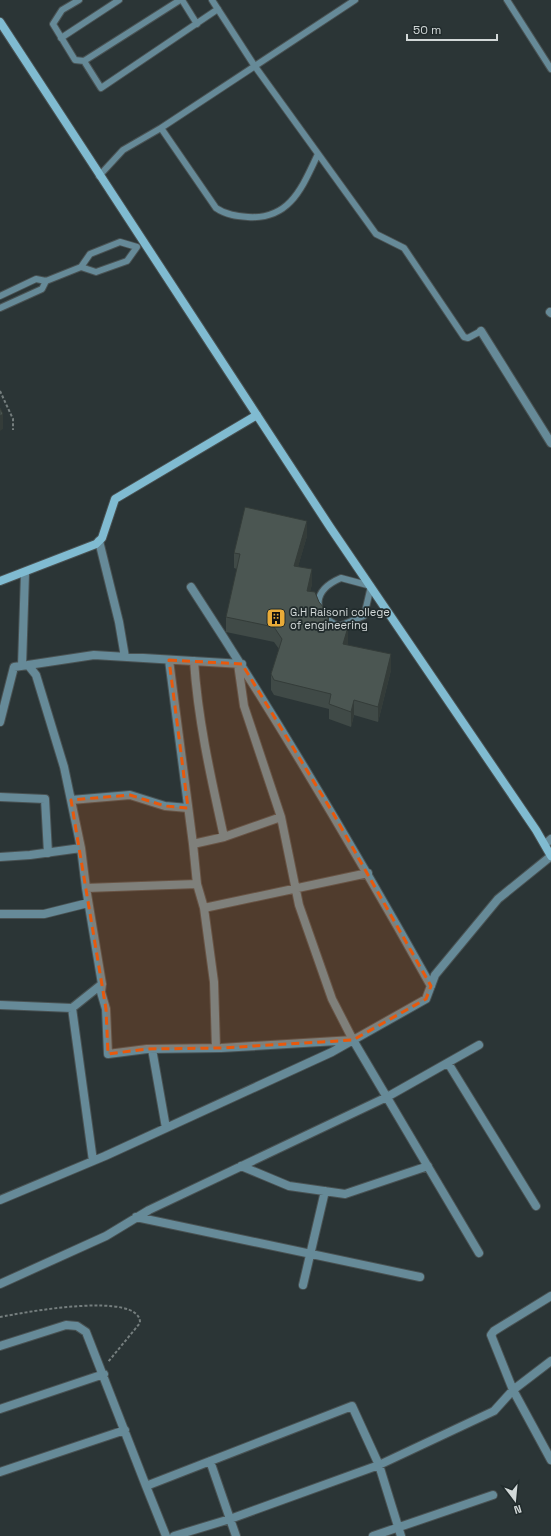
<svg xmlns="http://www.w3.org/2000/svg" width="551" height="1536" font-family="'Space Grotesk',sans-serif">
	<rect width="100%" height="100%" fill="#2b3536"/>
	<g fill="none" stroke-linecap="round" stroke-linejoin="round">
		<g stroke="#495253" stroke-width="8">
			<path id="lane" d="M79 0 62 10 53 24 75 60 84 61 101 88 218 9
				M182 0 197 24
				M212 0 254 65 376 234 404 248 464 337 468 338 481 331
				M507 0 551 69
				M61 38 119 0
				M84 61 180 0
				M161 128 216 208C226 215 237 216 248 217 291 220 303 185 318 154
				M99 176 123 150 161 128 355 0
				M120 242 137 247 127 261 96 272 81 267 90 254Z
				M0 296 36 279 46 281 81 267
				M0 308 42 289 46 281
				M341 578 371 586 364 616 339 626C310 613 313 590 341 578Z"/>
		</g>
		<g stroke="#495253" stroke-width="10">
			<path id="street" d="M550 312 551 313
				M481 331 551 443
				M99 541 119 622 125 657
				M191 587C276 717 355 850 431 986
				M169 660 193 844
				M194 661C198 721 211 778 224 837L281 817 299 905 332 999 353 1040
				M238 664 244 706 281 817
				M28 665 94 655 242 664
				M22 666 25 573
				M0 722 14 667 28 665 36 675 64 767 81 848 86 888
				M0 797 45 799 48 853
				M71 800 130 795 165 806 188 808
				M224 837 193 844 197 884 86 888 102 984 101 992 106 1009 108 1054 147 1049 221 1048 353 1040 479 1253
				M545 844 551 839
				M0 857 30 855 81 848
				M197 884 204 908
				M0 914H44L88 903
				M0 1005 72 1008 93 1161
				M72 1008 102 984
				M216 1048 214 982 204 908 368 873
				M152 1049 166 1128
				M448 1063 536 1206
				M241 1166 289 1186 345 1194 428 1166
				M0 1200 105 1156 332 1052 426 999 435 975 498 899 551 856
				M136 1217 420 1277
				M0 1284 106 1236 149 1210 387 1097 479 1045
				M303 1285 325 1191
				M551 1296 494 1331 491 1335 513 1390 551 1460
				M0 1346 66 1325 77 1326 86 1332 146 1486
				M0 1409 104 1374
				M210 1461 230 1519 379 1465 401 1536
				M0 1472 125 1430
				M166 1536 146 1486 352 1406 379 1465 494 1411 513 1390 551 1361
				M174 1536 230 1519 236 1536
				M373 1536 493 1495"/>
		</g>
		<g stroke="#495253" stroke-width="10">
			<path id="secondary" d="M0 22 330 527 536 830 551 856
				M0 581 96 544 102 538 115 499 257 415"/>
		</g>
		<path stroke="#757e7e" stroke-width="2" stroke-dasharray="3 2" stroke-linecap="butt" d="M0 391 13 419V430
			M0 1317C21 1313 141 1290 140 1323L108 1362"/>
		<use href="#lane" stroke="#668a98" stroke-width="6"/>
		<use href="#street" stroke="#668a98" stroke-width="8"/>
		<use href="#secondary" stroke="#80bbd1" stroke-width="8"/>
	</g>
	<path fill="#404a47" d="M307 536 298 566 312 584 310 591 329 624 348 643 347 645 391 670 378 722 354 715 351 727 329 719V709L274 695 271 690V674L279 649 274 642 226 632V617L237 569 234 568V553Z"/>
	<path fill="#343c39" d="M3 414V429L0 431V416Z
		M307 521V536L294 581V566Z
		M312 569V584L307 606V591Z
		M329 614V629L327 623Z
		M348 627V643L343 659V644Z
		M391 654V670L378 722V707Z
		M354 700V715L351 727V712Z"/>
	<path fill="#4b5652" stroke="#343c39" d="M0 408 3 414 0 416Z
		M245 507 307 521 294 566 312 569 307 591 315 592 319 602 329 614 327 623 348 627 343 644 391 654 378 707 354 700 351 712 329 704 331 694 274 680 271 674 282 639 274 627 226 617 240 554 234 553Z"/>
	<path fill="#e8590c" fill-opacity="0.2" stroke="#e8590c" stroke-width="3" stroke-dasharray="8 5" stroke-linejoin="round" d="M169 660 242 664 333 813 431 986 426 999 353 1040 221 1048 147 1049 108 1054 106 1009 71 800 130 795 165 806 188 808Z"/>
	<defs>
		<g id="building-square" transform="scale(1)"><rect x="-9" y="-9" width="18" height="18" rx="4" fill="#e9ab38" stroke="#212b2c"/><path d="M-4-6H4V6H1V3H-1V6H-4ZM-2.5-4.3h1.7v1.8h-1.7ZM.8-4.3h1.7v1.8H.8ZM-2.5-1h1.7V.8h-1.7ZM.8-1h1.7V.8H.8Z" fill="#111"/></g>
	</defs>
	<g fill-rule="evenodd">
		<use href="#building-square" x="276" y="618"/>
	</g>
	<g text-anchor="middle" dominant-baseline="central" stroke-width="3.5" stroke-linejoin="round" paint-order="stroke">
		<g font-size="11" fill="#d2d8d8" stroke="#212b2c" text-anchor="start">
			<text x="290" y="612">G.H Raisoni college<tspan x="290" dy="13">of engineering</tspan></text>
		</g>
	</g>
	<g transform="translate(515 1500) rotate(164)" stroke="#212b2c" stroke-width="3" paint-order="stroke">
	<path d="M0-3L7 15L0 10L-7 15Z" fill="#d2d8d8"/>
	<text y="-6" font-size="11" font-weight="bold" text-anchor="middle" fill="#d2d8d8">N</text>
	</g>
	<path d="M407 34v6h90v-6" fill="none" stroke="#d2d8d8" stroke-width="2"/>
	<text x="413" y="34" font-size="12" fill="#d2d8d8" stroke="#212b2c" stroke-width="3" paint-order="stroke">50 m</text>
</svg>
